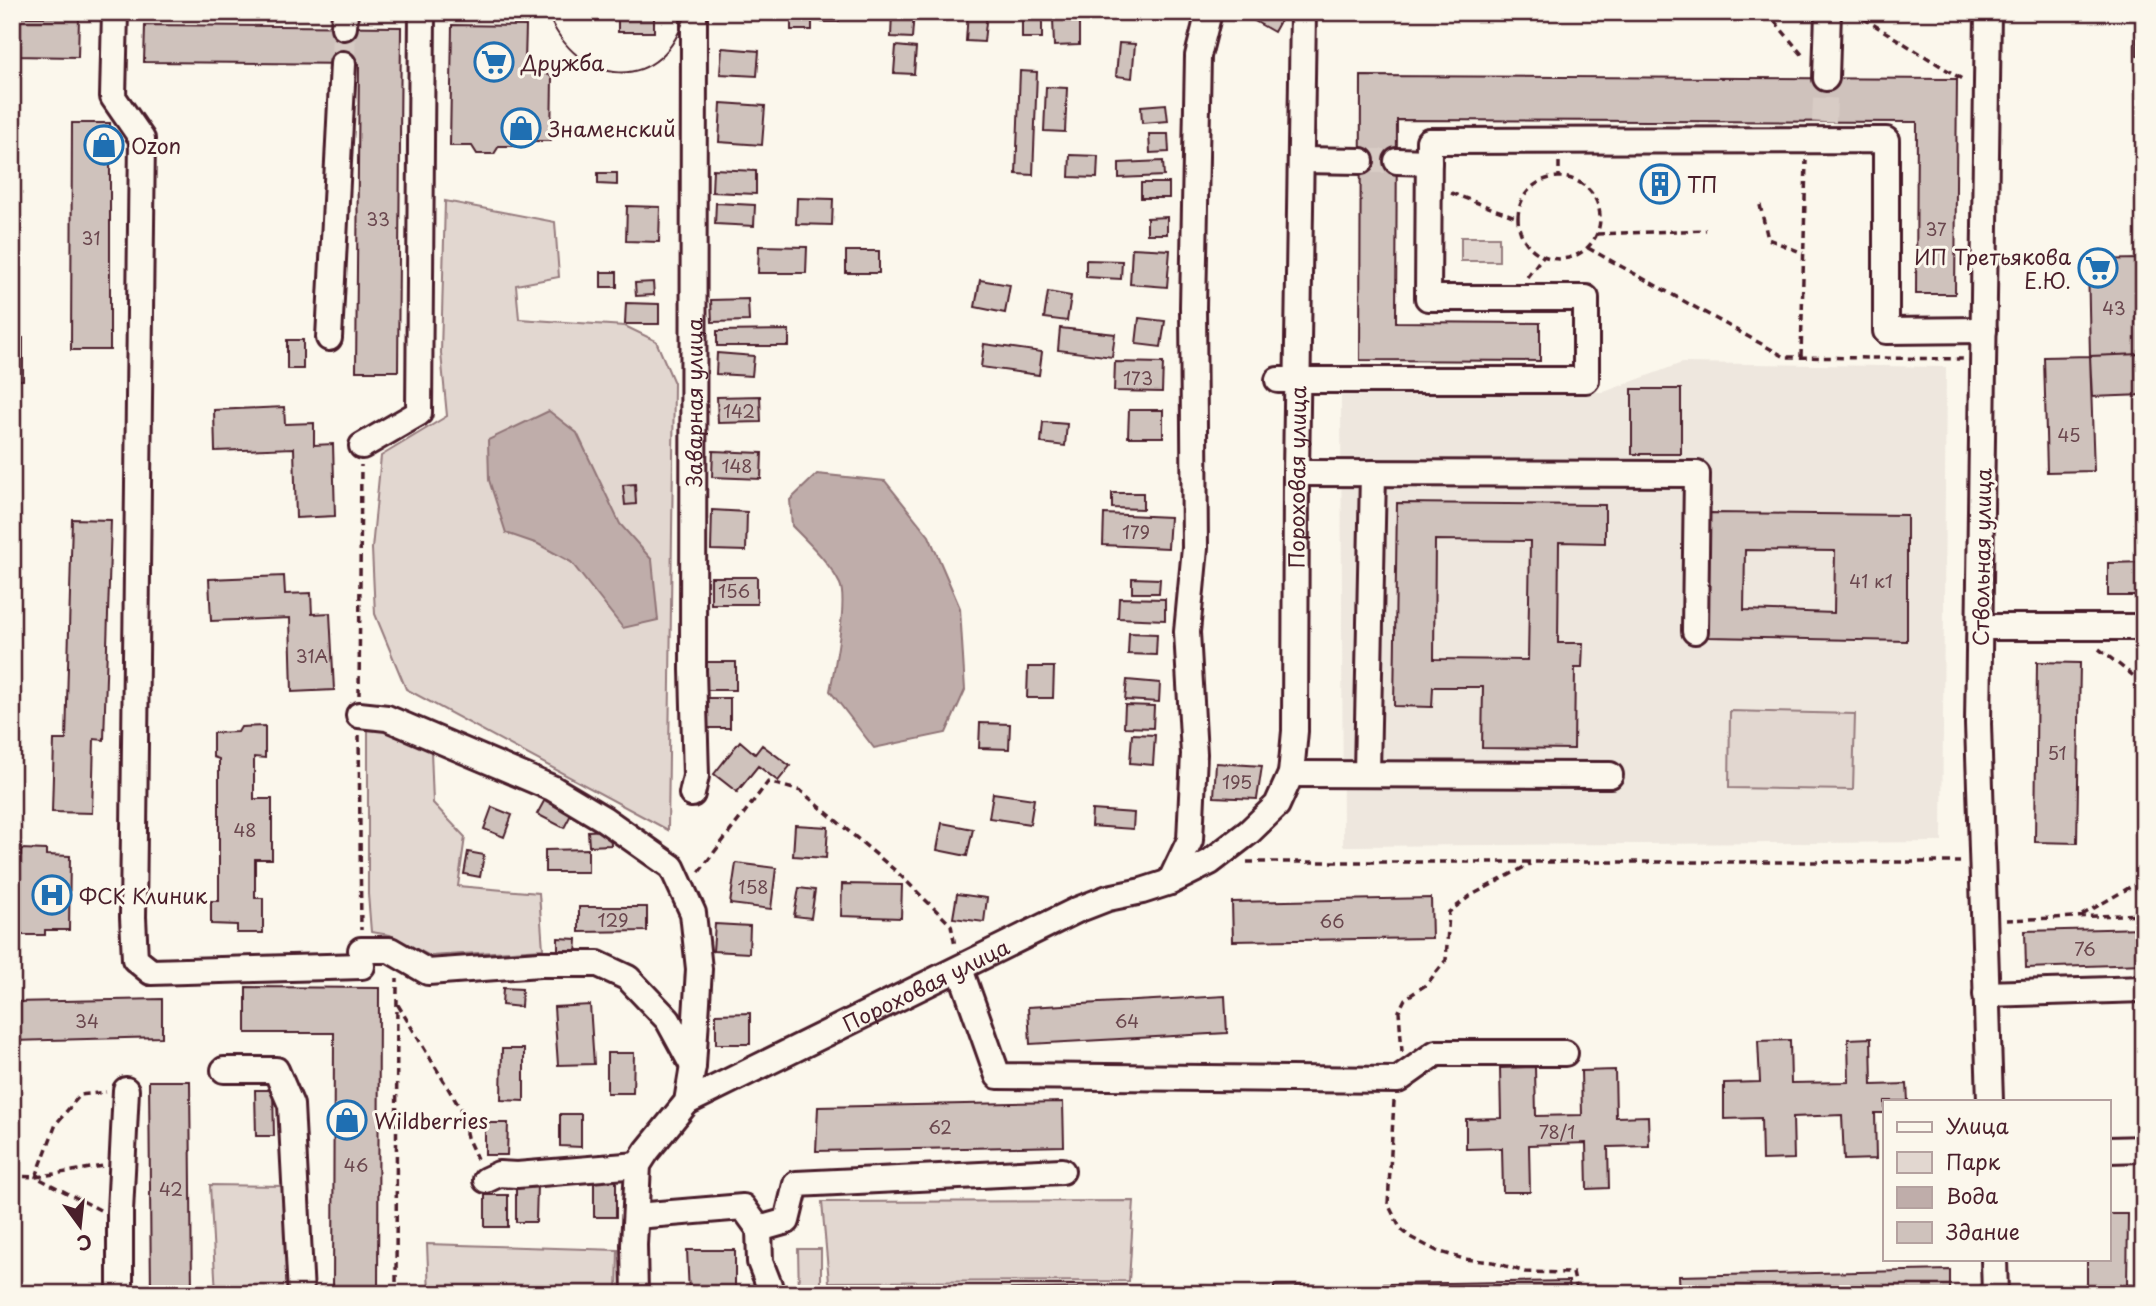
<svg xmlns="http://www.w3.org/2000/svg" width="2156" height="1306" font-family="'Playpen Sans',sans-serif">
	<rect width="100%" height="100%" fill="#fbf7ec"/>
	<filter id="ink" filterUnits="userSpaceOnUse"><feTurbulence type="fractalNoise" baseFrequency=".0143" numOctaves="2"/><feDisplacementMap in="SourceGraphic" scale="14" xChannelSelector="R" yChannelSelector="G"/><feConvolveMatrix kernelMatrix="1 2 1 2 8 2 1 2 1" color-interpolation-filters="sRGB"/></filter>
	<g filter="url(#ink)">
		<path fill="#eee7de" d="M1682 363 1946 367 1942 842 1343 846 1341 390 1604 392Z"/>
		<path fill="#e2d7d0" stroke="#967b7e" stroke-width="2" d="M445 201 555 222 559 277 516 285 519 319 625 326 656 341 674 383 668 830 406 689 375 614 372 549 381 456 447 416 441 353Z
			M1461 237H1499V261H1461Z
			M1730 711 1855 714 1853 790 1729 788Z
			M368 725 431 750 433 803 465 837 458 886 539 893 543 949 430 956 390 935 371 932 368 894Z
			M210 1185 288 1186 286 1294H216Z
			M1134 1201 1129 1281 829 1282 822 1202Z
			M427 1244 618 1250 617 1294H429Z
			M798 1249H821V1294H799Z"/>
		<path fill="#bfadaa" stroke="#907477" stroke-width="2" d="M549 411 577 433 620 524 652 560 658 620 623 628 571 562 538 544 506 533 489 480 488 440Z
			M817 474 885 481 929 536 960 608 965 690 946 733 874 748 830 691C834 671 848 601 840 584 829 562 809 543 792 526L790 500Z"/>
		<path fill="#cfc2bc" stroke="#4a1f2b" stroke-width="2" fill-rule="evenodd" d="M618 12H654V32H618Z
			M791 12H812V30H791Z
			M822 12H839V22H822Z
			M892 12H914L912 38 891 37Z
			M968 12H987L984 42 966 41Z
			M1022 12H1042V38H1022Z
			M1123 12H1146L1145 21 1122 19Z
			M1246 12H1285L1274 32 1244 15Z
			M2137 12H2144V56H2137Z
			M12 17H79L78 57 12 56Z
			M1053 18H1079V45L1054 46Z
			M145 25 401 27 398 371H356L359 64 144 62Z
			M452 25 526 26 525 62 552 77 551 141H525L522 146H499L494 154H477L472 146H450Z
			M1119 43 1135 44 1132 78 1116 76Z
			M896 46 916 48 914 74 894 73Z
			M722 48 759 51 757 76 720 74Z
			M1020 71 1037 72 1033 175 1016 174Z
			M1361 76 1957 79 1955 294H1916L1917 122 1397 120 1396 322 1540 323V361L1360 360Z
			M1046 87 1067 88 1065 132 1044 131Z
			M721 103 765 106 762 145 719 142Z
			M1166 104 1168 121 1142 123 1141 106Z
			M72 123H110V350H71Z
			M1149 134H1168L1169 152 1150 153Z
			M1070 155 1098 156 1097 178 1069 177Z
			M1163 161 1164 176 1119 178V163Z
			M713 169 756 171V194L712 192Z
			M1649 169H1670V199H1650Z
			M598 173H617V185L598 184Z
			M1141 183H1169V198H1141Z
			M797 198 833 199 832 225 796 224Z
			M716 203 755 205 754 226 715 224Z
			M627 206 660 207 659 242 626 241Z
			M1167 217V234H1147V218Z
			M759 246 807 247 806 273H758Z
			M1132 248 1170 250 1167 287 1130 284Z
			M846 251H879V273H846Z
			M2138 259 2141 354 2090 356 2088 260Z
			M1086 260 1122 261 1121 279 1086 277Z
			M601 272H617V287H601Z
			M980 280 1010 285 1005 313 975 307Z
			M653 282 654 295 636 296 635 283Z
			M1048 292 1071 296 1067 321 1044 318Z
			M748 299 749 321 712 322 711 300Z
			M626 303 659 304V324H625Z
			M1139 318 1165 321 1161 347 1136 344Z
			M1060 328 1115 334 1112 357 1058 350Z
			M789 330V346H717V331Z
			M12 338H23V380H12Z
			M287 340H303V369H287Z
			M984 344 1042 352 1039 375 981 367Z
			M717 353 754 356 752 376 716 374Z
			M2141 354H2144V395L2092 397 2090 356Z
			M2090 356 2094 471 2047 472 2044 357Z
			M1115 362 1163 363 1162 392 1114 391Z
			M1632 389H1681V454H1632Z
			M760 396 761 422 718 423 717 397Z
			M284 407 285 424 314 423V445L333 444 335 516 296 518 294 448 215 451 214 410Z
			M1129 410H1163V437H1128Z
			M1043 422 1067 424 1065 446 1041 443Z
			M713 451 762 453 761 479 712 477Z
			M635 484 636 504 625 505 623 485Z
			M1112 493H1143V509L1112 508Z
			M1397 503 1605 505V543L1559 542 1558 643H1583L1582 668H1575L1574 749 1482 748 1483 687H1433L1432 707 1394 706ZM1435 540 1530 541 1528 660 1434 659Z
			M712 510 747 512 746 551 711 550Z
			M1709 513 1907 515V641L1708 637ZM1745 550 1835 551 1834 613 1744 610Z
			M1104 514 1170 517 1168 548 1103 545Z
			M72 519 111 520 104 740 94 739 92 813 52 812 54 740H66Z
			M2144 562V596H2108V563Z
			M284 576 285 594 311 593 312 614 330 613 334 690 292 692 290 618 211 621 209 579Z
			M711 577H757V604H711Z
			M1132 578 1160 579 1159 593H1132Z
			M1119 598 1165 599V620L1118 618Z
			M1129 633 1157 634 1156 655 1128 654Z
			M706 662H736V690H706Z
			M2037 662 2080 663 2077 843 2035 842Z
			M1028 667H1054L1053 698H1027Z
			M1127 680 1160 683 1159 702 1125 700Z
			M703 698H730V728H703Z
			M1125 705 1154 706 1153 728 1124 727Z
			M980 723 1010 724 1009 749 979 748Z
			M265 726V758L254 757V799H272V859H255V898H263V933H237V925L211 924V901H219V759L213 757V733L238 732 241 727Z
			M1132 734 1155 735 1153 765 1130 763Z
			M740 741 755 754 762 745 790 766 778 781 758 766 737 792 714 774Z
			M1216 763 1262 766 1257 799 1214 797Z
			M549 792 576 805 564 828 537 814Z
			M993 793 1034 799 1030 824 989 818Z
			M492 807 512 815 504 837 484 829Z
			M1092 810 1134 813 1133 829 1091 826Z
			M942 823 973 829 967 856 937 850Z
			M795 825 828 827 826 858 793 856Z
			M610 830 611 845 589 846 588 831Z
			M21 849 46 850V855L70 856 69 930H45V935H20V929H12V904H16L17 882 12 881V854L21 855Z
			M588 849V872H545V850Z
			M468 852 484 855 480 877 464 874Z
			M736 863 776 868 771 909 730 904Z
			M842 884 902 885 901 918 841 916Z
			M799 888 815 890 811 918 794 916Z
			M957 894 987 898 984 922 953 918Z
			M1431 898 1432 938 1233 941 1232 902Z
			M579 907H647V931L579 932Z
			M715 924 750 926 749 953 713 951Z
			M2144 928V964L2026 968 2025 931Z
			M558 938 577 939 576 956H558Z
			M246 987 379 988 378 1294H333L334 1033H246Z
			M503 988 522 989 521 1007 502 1005Z
			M1225 996 1227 1033 1030 1044 1028 1007Z
			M162 999V1037L12 1041V1002Z
			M590 1005 594 1064 558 1065 554 1007Z
			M750 1013V1044H716V1014Z
			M1871 1038 1872 1085 1907 1084 1908 1101H1885V1113H1875L1876 1159 1844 1160 1842 1115 1793 1117 1794 1159 1762 1160 1761 1118 1724 1119V1083L1760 1082 1758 1041 1790 1040 1791 1083 1849 1082 1848 1039Z
			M502 1049H524V1101L501 1100Z
			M607 1053H634L633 1093H607Z
			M1535 1067 1536 1116 1582 1115 1581 1071 1615 1070 1616 1117 1648 1116 1649 1146 1608 1147 1609 1188 1587 1189 1586 1143 1529 1145 1530 1192H1503L1502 1148 1466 1149V1119L1501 1118 1500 1068Z
			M149 1081H190L192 1294H151Z
			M255 1090H273L274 1136H256Z
			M1063 1102 1064 1146 816 1151 818 1107Z
			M560 1114H581V1147L560 1146Z
			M485 1123H508L507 1155H485Z
			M594 1179H616V1217H594Z
			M516 1184H537L536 1222H516Z
			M485 1195H508V1227H485Z
			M2109 1214H2128L2127 1285H2140L2139 1294H2099V1286H2087V1259H2109Z
			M687 1250H735V1294H689Z
			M1950 1270V1294H1680L1679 1276Z
			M1569 1281 1570 1294H1274V1286Z
			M1098 1288V1294H827V1292Z"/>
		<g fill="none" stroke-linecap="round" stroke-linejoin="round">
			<path stroke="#d8ccc5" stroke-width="24" stroke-dasharray="24 12" stroke-linecap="butt" d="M343 64 344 27
				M1824 122 1826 78
				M1361 161H1397"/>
			<g stroke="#4a1f2b" stroke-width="30">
				<g id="minor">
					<path d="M115 12 113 97 142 139 133 917 135 959 151 972 362 966"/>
					<path d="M1988 12 1978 724 1990 1101"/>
					<path d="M344 27 345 12"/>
					<path d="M1826 78 1828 12"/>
					<path d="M1301 160 1361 161"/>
					<path d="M1397 161 1429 162"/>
					<path d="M329 338 343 64"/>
					<path d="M1278 380H1586V298H1428L1429 141 1886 140V331L1984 330"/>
					<path d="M362 446 419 413 422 12"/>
					<path d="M1296 473 1697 474 1695 631"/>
					<path d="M1980 627H2144"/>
					<path d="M359 715 387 718 552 788 604 819 672 867 693 913 699 969 693 1066 687 1102 647 1151 638 1165 634 1245 635 1294"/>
					<path d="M1367 773 1373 473"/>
					<path d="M1291 774 1610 775"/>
					<path id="s1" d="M692 794 696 776 693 670 694 12"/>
					<path d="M1170 882 1190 840 1194 754 1187 632 1195 548 1193 307 1198 56 1209 12"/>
					<path d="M361 950H390L428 972 540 964H598L628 978 668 1020 693 1066"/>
					<path d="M960 969 998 1076 1398 1080 1436 1053H1565"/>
					<path d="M1986 994 2144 989"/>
					<path d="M224 1070H276L291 1105 301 1294"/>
					<path id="s2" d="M687 1102 1077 910 1108 898 1142 891 1170 882 1210 862 1249 832 1277 805 1291 774 1295 731 1296 473 1303 12"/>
					<path d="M2109 1150 2144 1149"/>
					<path d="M486 1180 499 1174 517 1175 638 1165"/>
					<path d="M636 1216 743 1207 759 1229 760 1262 769 1285 770 1294"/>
					<path d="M759 1229 787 1221 796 1184 1062 1171"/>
					<path d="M1994 1259 1995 1294"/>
					<path d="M120 1294V1212L126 1090"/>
				</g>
			</g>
			<path stroke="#4a1f2b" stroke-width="3.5" stroke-dasharray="7 5" stroke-linecap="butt" d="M1767 12 1804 57
				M1853 12 1965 81
				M1559 162V177
				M1518 218a41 41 0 1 1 82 0a41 41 0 1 1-82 0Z
				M1451 193 1518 218
				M1760 205 1768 239 1803 253
				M1597 234 1706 230
				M1588 248 1785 357 1964 359
				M1527 277 1543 256
				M1801 357 1806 160
				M2099 649 2144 684
				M359 695 361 465
				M359 735 361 930
				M1247 862H1960
				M699 872 768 782 801 791 897 872 951 925 955 946
				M2082 915 2144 879
				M2006 920 2144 914
				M398 1005 460 1108 467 1137 477 1159
				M1402 1052 1399 1011 1405 999 1427 984 1446 960 1449 912 1470 896 1530 864
				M1394 1101 1388 1204 1400 1228 1410 1237 1437 1251 1464 1259 1493 1262 1525 1272 1573 1273 1578 1294
				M12 1176 36 1177 56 1124 80 1095 106 1092
				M100 1210 36 1177 103 1166
				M396 1294 397 979"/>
			<use href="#minor" stroke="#fbf7ec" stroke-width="24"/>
			<path stroke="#4a1f2b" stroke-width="2" d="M547 12C577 89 664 96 686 12"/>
		</g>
	</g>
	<defs>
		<g id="supermarket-ring" transform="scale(2.0125)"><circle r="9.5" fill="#fbf7ec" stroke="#1f6fb2" stroke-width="1.5"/><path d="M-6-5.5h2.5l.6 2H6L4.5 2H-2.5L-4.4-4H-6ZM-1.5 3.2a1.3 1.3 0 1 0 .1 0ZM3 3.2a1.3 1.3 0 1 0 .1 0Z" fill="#1f6fb2"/></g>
		<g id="shop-ring" transform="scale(2.0125)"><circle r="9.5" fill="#fbf7ec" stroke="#1f6fb2" stroke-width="1.5"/><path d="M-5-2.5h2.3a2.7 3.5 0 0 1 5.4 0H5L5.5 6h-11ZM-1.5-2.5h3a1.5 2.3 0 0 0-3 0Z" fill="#1f6fb2"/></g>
		<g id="building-ring" transform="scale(2.0125)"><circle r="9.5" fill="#fbf7ec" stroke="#1f6fb2" stroke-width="1.5"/><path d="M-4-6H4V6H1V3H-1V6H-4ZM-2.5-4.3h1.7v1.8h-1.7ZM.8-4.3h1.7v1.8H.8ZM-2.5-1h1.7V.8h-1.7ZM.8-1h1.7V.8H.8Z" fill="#1f6fb2"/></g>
		<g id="hospital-ring" transform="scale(2.0125)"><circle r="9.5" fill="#fbf7ec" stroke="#1f6fb2" stroke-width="1.5"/><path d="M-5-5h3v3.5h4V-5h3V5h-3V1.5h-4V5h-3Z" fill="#1f6fb2"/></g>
	</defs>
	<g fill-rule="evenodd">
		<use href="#supermarket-ring" x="494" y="62"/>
		<use href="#shop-ring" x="521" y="128"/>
		<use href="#shop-ring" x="104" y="145"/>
		<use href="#building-ring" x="1660" y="184"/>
		<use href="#supermarket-ring" x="2098" y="268"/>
		<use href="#hospital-ring" x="52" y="895"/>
		<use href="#shop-ring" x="347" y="1120"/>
	</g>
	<g text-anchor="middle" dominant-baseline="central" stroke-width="6" stroke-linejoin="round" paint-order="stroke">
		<g font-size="18" fill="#6b484f">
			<text x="378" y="218">33</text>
			<text x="1936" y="228">37</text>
			<text x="91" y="237">31</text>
			<text x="2114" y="307">43</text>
			<text x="1138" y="377">173</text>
			<text x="739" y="410">142</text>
			<text x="2069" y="434">45</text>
			<text x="737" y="465">148</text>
			<text x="1136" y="531">179</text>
			<text x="1871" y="580">41 к1</text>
			<text x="734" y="590">156</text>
			<text x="312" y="655">31А</text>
			<text x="2057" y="752">51</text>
			<text x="1237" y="781">195</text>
			<text x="245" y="829">48</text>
			<text x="753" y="886">158</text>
			<text x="613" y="919">129</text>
			<text x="1332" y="920">66</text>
			<text x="2085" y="948">76</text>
			<text x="87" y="1020">34</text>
			<text x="1127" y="1020">64</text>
			<text x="940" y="1126">62</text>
			<text x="1557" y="1131">78/1</text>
			<text x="356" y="1164">46</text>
			<text x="171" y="1188">42</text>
		</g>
		<g font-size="21" fill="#4a1f2b" stroke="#fbf7ec" text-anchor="start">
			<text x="521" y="62">Дружба</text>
			<text x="548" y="128">Знаменский</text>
			<text x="131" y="145">Ozon</text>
			<text x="1687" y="184">ТП</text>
			<text x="2071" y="256" text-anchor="end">ИП Третьякова<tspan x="2071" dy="24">Е.Ю.</tspan></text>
			<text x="79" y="895">ФСК Клиник</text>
			<text x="374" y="1120">Wildberries</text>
		</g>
		<g font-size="21" fill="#4a1f2b" stroke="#fbf7ec">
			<text stroke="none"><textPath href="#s1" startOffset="392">Заварная улица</textPath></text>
			<text stroke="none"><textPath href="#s2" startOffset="996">Пороховая улица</textPath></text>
			<text transform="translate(1981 557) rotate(-89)">Ствольная улица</text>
			<text stroke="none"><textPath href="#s2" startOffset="266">Пороховая улица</textPath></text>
		</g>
	</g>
	<rect width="2156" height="1306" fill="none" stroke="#fbf7ec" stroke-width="42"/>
	<rect x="21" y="21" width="2114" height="1264" fill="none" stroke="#4a1f2b" stroke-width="2.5" filter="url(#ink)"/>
	<rect x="1883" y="1100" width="228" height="161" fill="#fbf7ec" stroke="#b4a19f" stroke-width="2"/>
	<rect x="1897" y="1122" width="35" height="10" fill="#fbf7ec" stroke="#b4a19f" stroke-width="2"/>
	<text x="1946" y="1134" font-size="21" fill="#4a1f2b">Улица</text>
	<rect x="1897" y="1152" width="35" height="21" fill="#e2d7d0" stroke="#b4a19f" stroke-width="2"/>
	<text x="1946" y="1170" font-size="21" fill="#4a1f2b">Парк</text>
	<rect x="1897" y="1187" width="35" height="21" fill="#bfadaa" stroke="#b4a19f" stroke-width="2"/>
	<text x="1946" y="1204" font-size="21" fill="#4a1f2b">Вода</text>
	<rect x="1897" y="1222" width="35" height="21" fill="#cfc2bc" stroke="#b4a19f" stroke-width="2"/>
	<text x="1946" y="1240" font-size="21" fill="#4a1f2b">Здание</text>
	<g transform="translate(80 1226) rotate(165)" stroke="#fbf7ec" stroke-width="5" paint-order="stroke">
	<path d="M0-5L12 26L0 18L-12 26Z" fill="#4a1f2b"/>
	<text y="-10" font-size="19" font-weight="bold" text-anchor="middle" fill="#4a1f2b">С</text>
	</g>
</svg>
